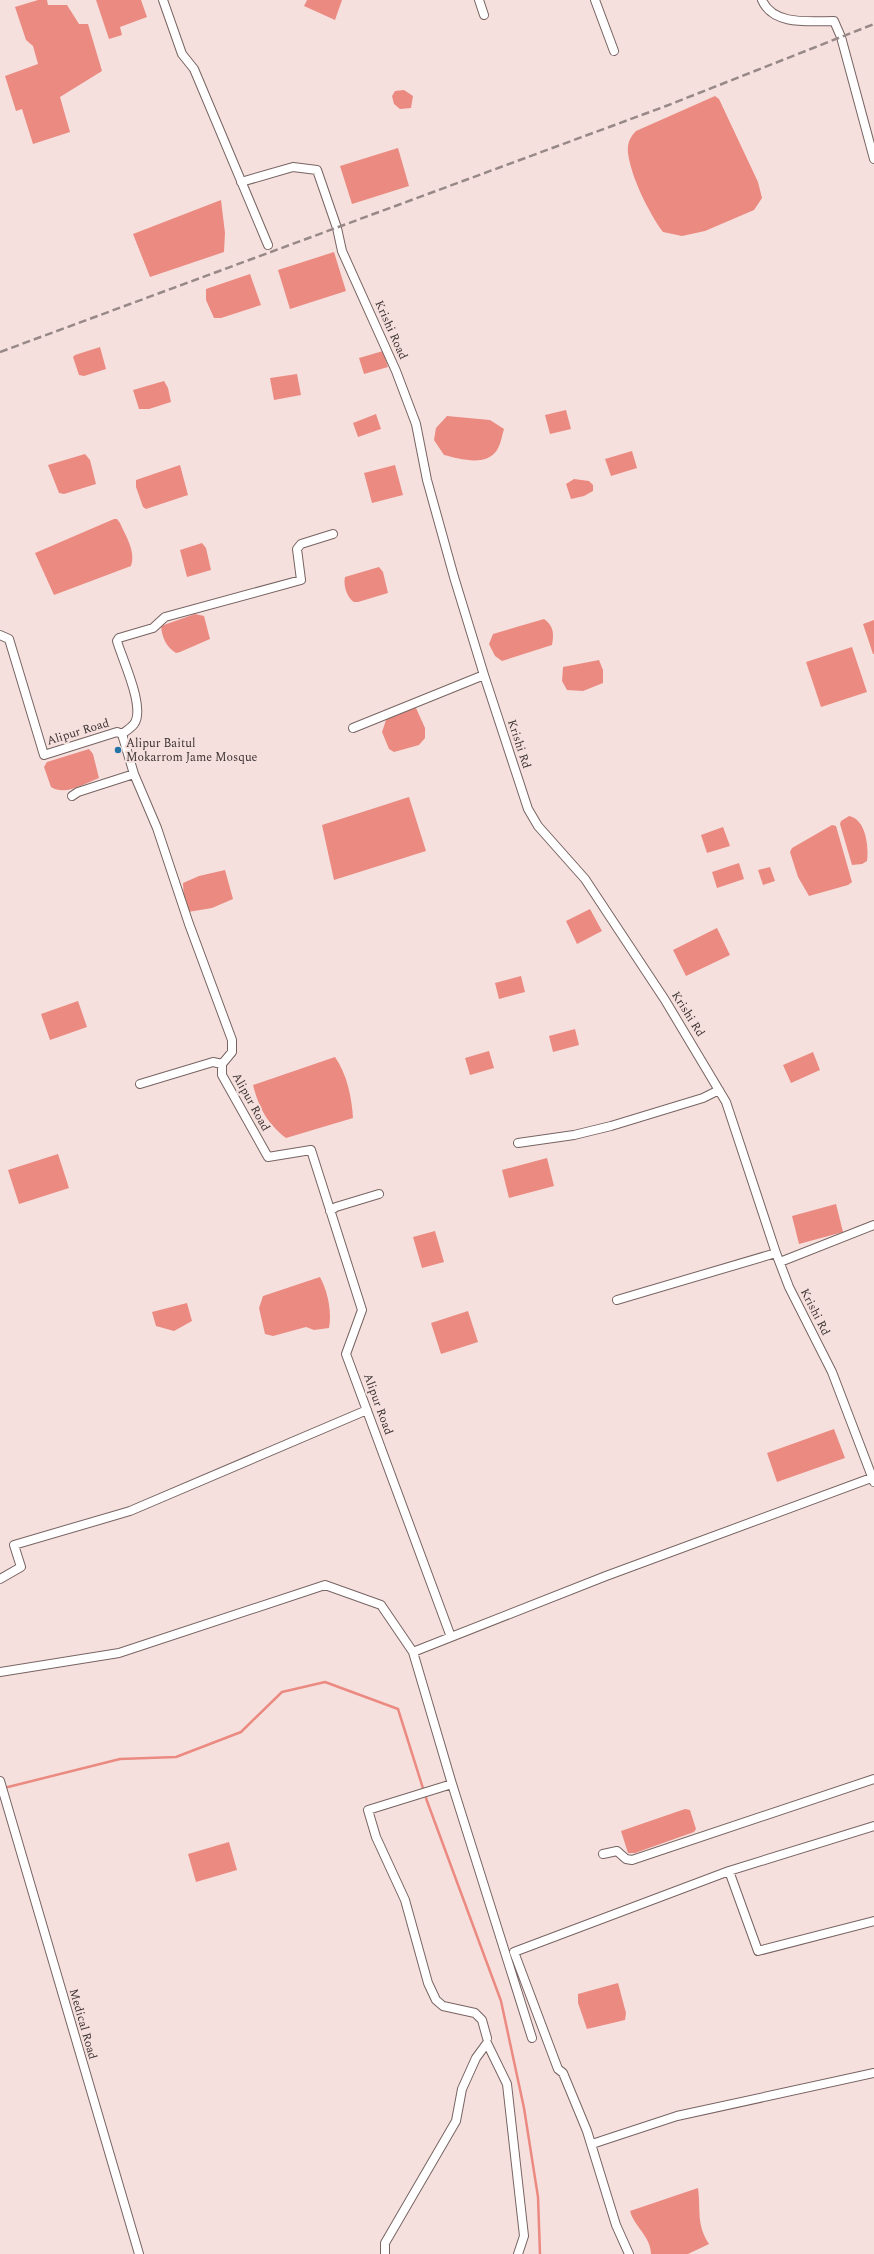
<svg xmlns="http://www.w3.org/2000/svg" width="874" height="2254" font-family="Spectral,serif">
	<rect width="100%" height="100%" fill="#f6e0de"/>
	<path fill="#eb8a81" d="M38 0H47L48 5H67L79 24H88L102 71 60 97 70 132 33 144 22 109 16 111 5 76 38 64 33 46 26 40 15 7Z
		M96 0H141L147 17 120 27 122 35 109 39Z
		M307 0H342L335 20 304 6Z
		M404 90 413 96 411 108 400 109 394 104 392 96 395 91Z
		M715 96 719 99 758 182 762 198 754 210 705 231 682 236 663 232C649 213 631 177 628 153 627 144 630 137 636 131Z
		M398 148 409 186 352 204 340 166Z
		M221 200 225 233 224 252 150 277 133 234Z
		M334 252 346 291 290 309 278 270Z
		M250 274 261 305 221 318H214L206 300V289Z
		M100 347 106 369 84 376 79 375 73 357 75 355Z
		M383 351 388 367 364 374 359 358Z
		M297 374 301 395 274 400 270 378Z
		M164 381 168 388 171 402 149 409H139L133 390Z
		M566 410 571 429 550 434 545 415Z
		M376 414 381 429 358 437 353 423Z
		M447 416 490 420 504 429C502 435 501 444 497 450 486 467 460 459 444 455L434 440 436 428Z
		M632 451 637 468 611 476 605 459Z
		M85 454 90 460 96 484 64 494 59 493 48 465Z
		M180 465 188 495 146 509 143 507 136 487V480Z
		M395 465 403 495 372 503 364 473Z
		M574 479 589 481 593 485V491L584 496 571 499 566 484Z
		M114 519H117L120 523C126 537 136 551 131 566L54 595 35 553Z
		M202 543 206 548 211 570 187 577 180 550Z
		M379 567 383 572 388 593 358 602H354C347 598 343 585 345 577Z
		M195 614 204 616 210 639 180 652 176 653C166 647 162 637 161 626Z
		M544 619C554 626 554 634 552 645L502 661 495 656 489 644 493 634Z
		M874 620V654H873L863 624Z
		M852 647 867 692 821 707 806 662Z
		M599 660 603 670V683L583 691 567 690 562 681 563 667Z
		M416 708 425 728V738L419 745 394 752 389 749 382 732 387 717Z
		M89 749 93 754 99 778C84 784 65 796 51 787L44 767 47 762Z
		M409 797 426 851 334 880 322 825Z
		M849 816C866 819 869 847 867 861L862 864 852 865 840 824 841 821Z
		M832 825 836 826 852 882 848 885 809 896 798 877 790 852 792 848Z
		M723 827 730 846 707 853 701 835Z
		M739 863 744 879 717 888 712 872Z
		M770 867 775 881 763 885 758 870Z
		M225 870 233 899 212 908 188 912 184 901 183 883 199 876Z
		M590 909 602 931 577 944 566 921Z
		M717 928 730 955 686 976 673 950Z
		M521 976 525 992 499 999 495 983Z
		M78 1001 87 1027 50 1040 41 1014Z
		M575 1029 579 1045 553 1052 549 1036Z
		M489 1051 494 1068 470 1075 465 1058Z
		M813 1052 820 1070 791 1083 783 1065Z
		M335 1057C347 1074 352 1098 353 1118L286 1138C267 1123 259 1108 253 1085Z
		M58 1154 69 1188 19 1204 8 1170Z
		M547 1158 554 1186 509 1198 502 1170Z
		M836 1204 843 1232 799 1244 792 1216Z
		M435 1231 444 1262 422 1268 413 1237Z
		M320 1277C328 1292 332 1312 329 1328L314 1330 306 1327 273 1336 265 1334 259 1308 263 1296Z
		M187 1303 192 1321 174 1331 156 1326 152 1312Z
		M468 1311 478 1342 441 1354 431 1323Z
		M834 1429 845 1458 777 1482 767 1453Z
		M685 1809 690 1810 696 1829 694 1832 635 1853H628L621 1831Z
		M229 1842 237 1870 196 1882 188 1854Z
		M618 1983 626 2013 625 2020 587 2029 578 2003V1994Z
		M698 2188C701 2210 696 2224 709 2244L688 2254H651C651 2237 634 2226 630 2211Z"/>
	<g fill="none" stroke-linecap="round" stroke-linejoin="round">
		<path stroke="#eb8a81" stroke-width="2.5" d="M4 1788 120 1759 176 1757 241 1732 282 1692 325 1682 398 1709 427 1801 501 2001 524 2108 538 2197 540 2254"/>
		<g stroke="#776462" stroke-width="10">
			<path id="minor" d="M163 0 182 54 194 69 268 245
				M479 0 484 15
				M595 0 614 51
				M762 0C773 26 810 21 834 21L841 37 874 159
				M241 182 293 167 317 170 337 228 342 251 396 371 416 424 427 480 454 577 484 675 528 809 538 826 585 879 665 1000 726 1102 776 1253 789 1287 832 1372 874 1482
				M0 635 9 639 44 755 117 732 122 734 134 774 157 828 189 924 232 1040V1052L222 1064V1075L268 1157 311 1150 362 1310 346 1354 451 1637
				M353 728 484 675
				M122 734C126 731 131 728 134 724 146 708 122 659 117 641L119 638 153 628 165 617 301 580 297 549 301 544 333 534
				M72 796 78 792 134 774
				M140 1084 213 1062 222 1064
				M518 1143 574 1135 611 1126 703 1098 719 1090
				M330 1211 336 1207 379 1194
				M780 1262 874 1225
				M617 1300 776 1253
				M0 1579 21 1567 14 1545 130 1511 367 1410
				M0 1672 119 1653 325 1585 381 1605 413 1652
				M0 1781 139 2254
				M452 1784 368 1810 376 1837 405 1900 428 1983 436 2000 443 2006 475 2013 482 2020 487 2038
				M603 1854 617 1851 626 1859 632 1860 874 1779
				M729 1871 758 1951 874 1921
				M532 2038 452 1784 413 1652 606 1576 874 1477
				M592 2144 677 2116 874 2073
				M385 2254V2243L456 2121 462 2089 476 2058 487 2043 507 2084 524 2236 518 2254
				M629 2254 616 2225 587 2131 563 2073 558 2069 514 1952 729 1871 874 1826"/>
		</g>
		<use href="#minor" stroke="#fff" stroke-width="8"/>
		<path stroke="#978987" stroke-width="2.5" stroke-dasharray="8 4" stroke-linecap="butt" d="M0 352 666 106 874 24"/>
	</g>
	<circle fill="#2373a5" stroke="#f6e0de" stroke-width="1.5" cx="118" cy="750" r="4"/>
	<g text-anchor="middle" dominant-baseline="central" stroke-width="4" stroke-linejoin="round" paint-order="stroke">
		<g font-size="12" fill="#3b3332" stroke="#f6e0de">
			<text transform="translate(391 330) rotate(66)">Krishi Road</text>
			<text transform="translate(78 732) rotate(-17)">Alipur Road</text>
			<text transform="translate(519 744) rotate(72)">Krishi Rd</text>
			<text transform="translate(688 1014) rotate(58)">Krishi Rd</text>
			<text transform="translate(251 1102) rotate(61)">Alipur Road</text>
			<text transform="translate(815 1312) rotate(63)">Krishi Rd</text>
			<text transform="translate(378 1404) rotate(70)">Alipur Road</text>
			<text transform="translate(83 2024) rotate(74)">Medical Road</text>
		</g>
		<g font-size="12" fill="#3b3332" stroke="#f6e0de" text-anchor="start">
			<text x="126" y="743">Alipur Baitul<tspan x="126" dy="14">Mokarrom Jame Mosque</tspan></text>
		</g>
	</g>
</svg>
